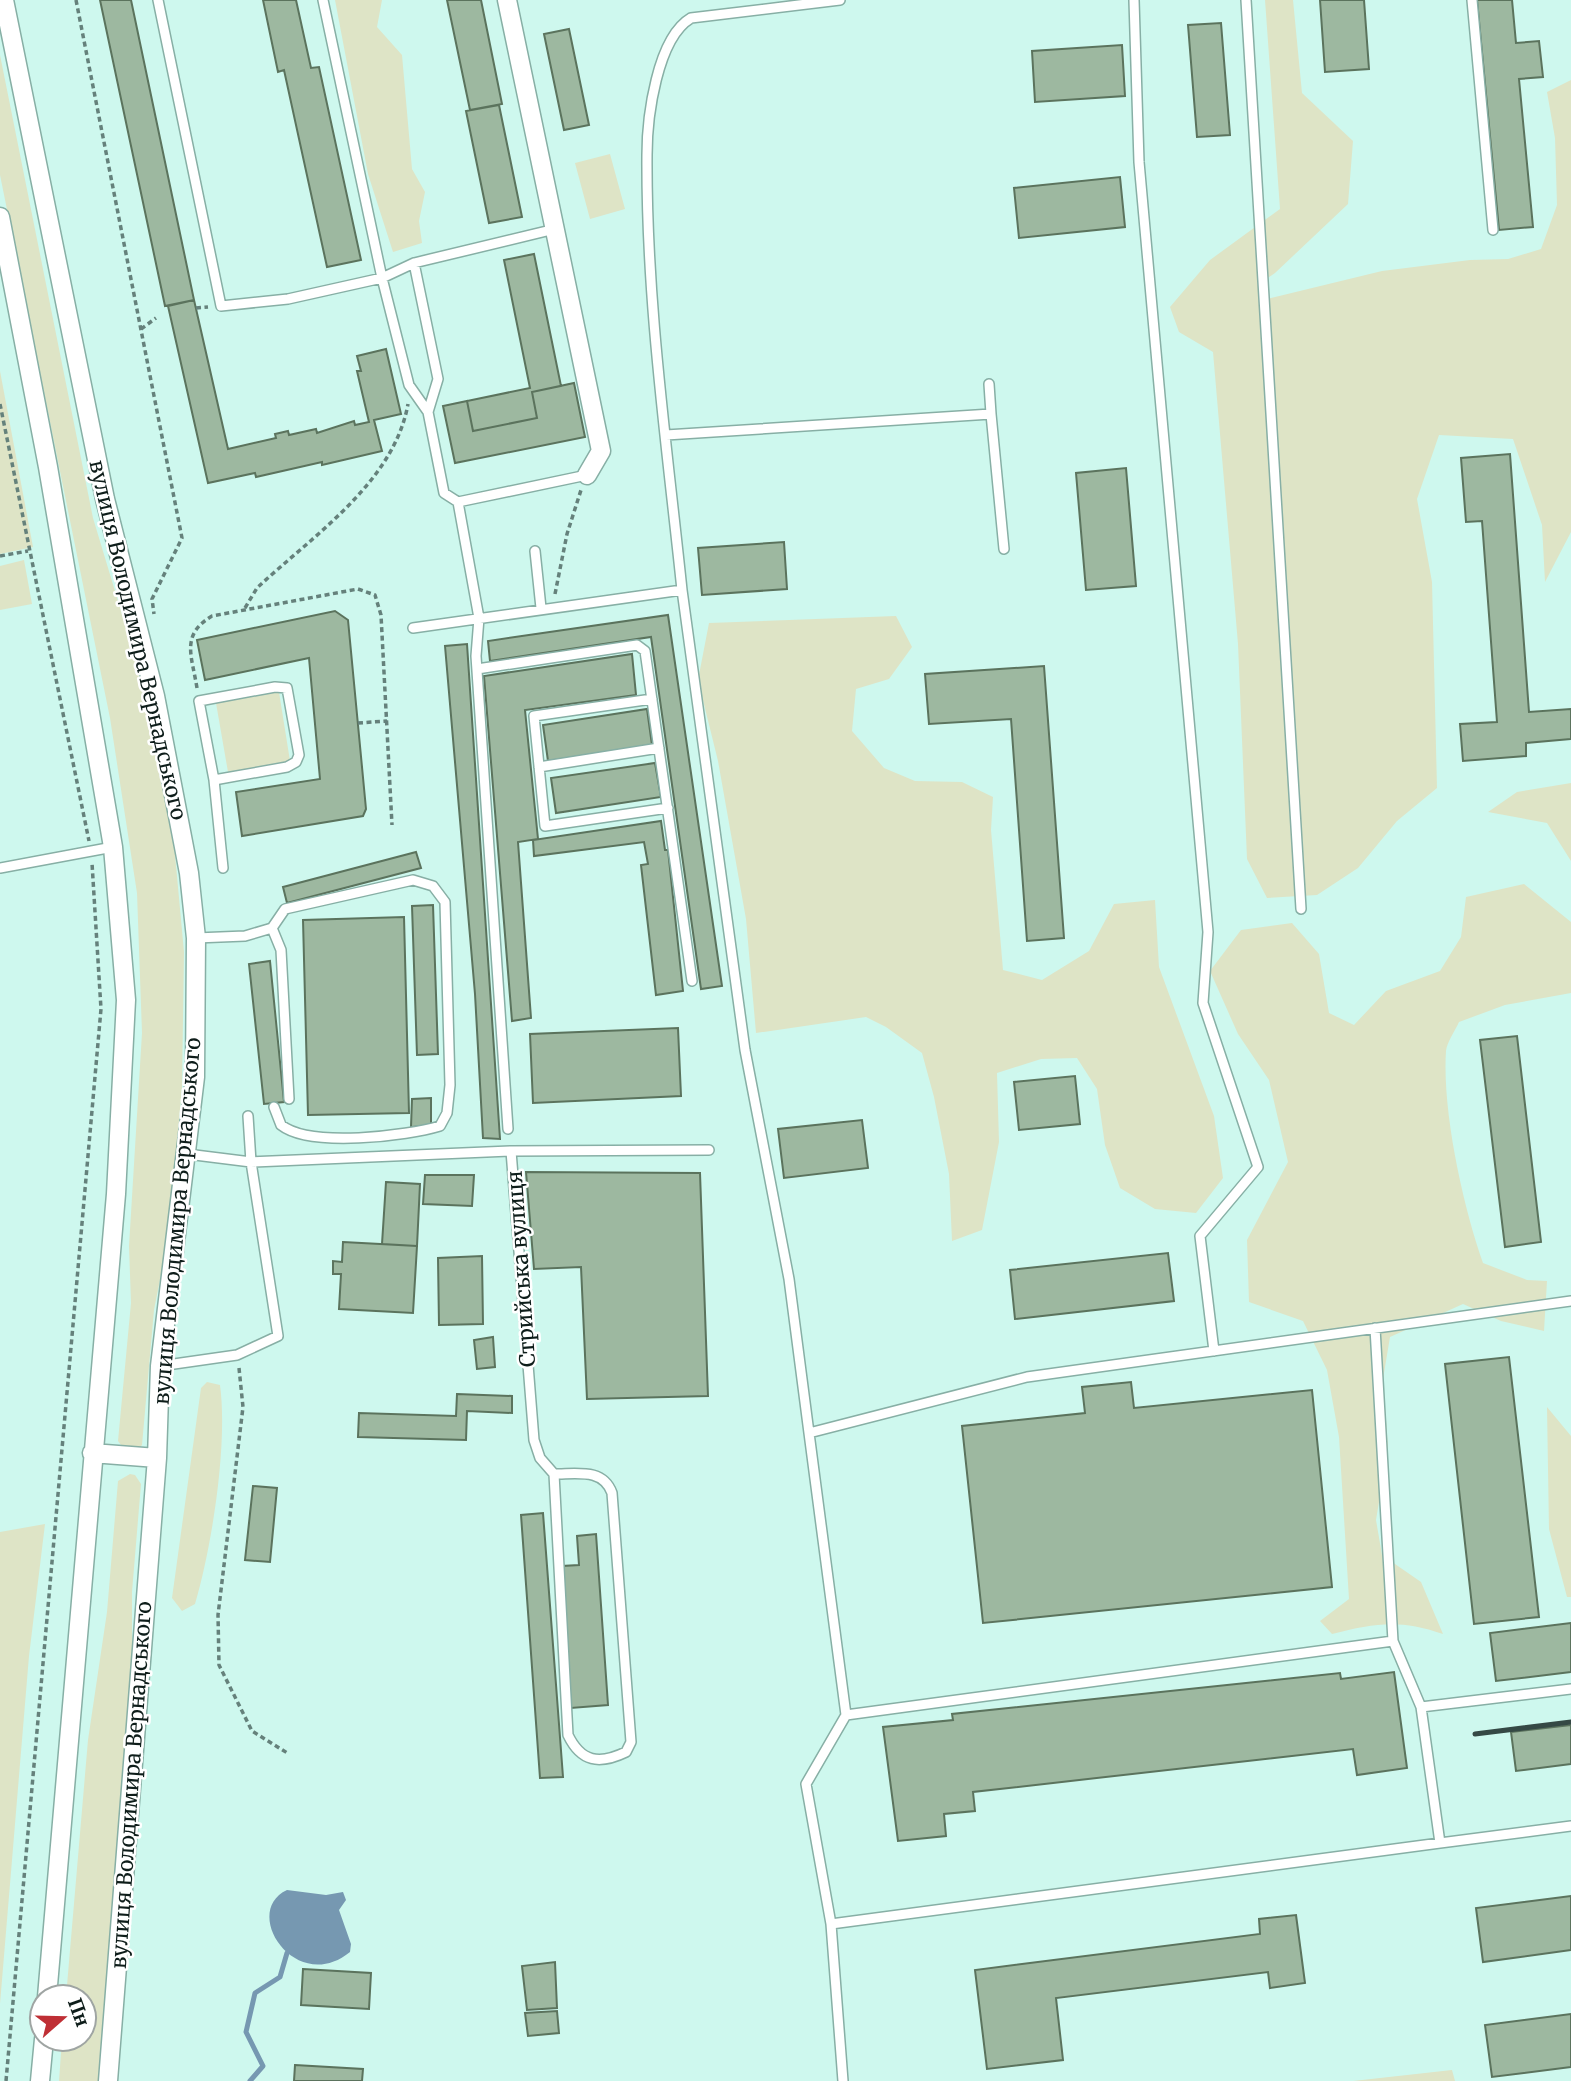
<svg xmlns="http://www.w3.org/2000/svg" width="1571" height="2081" font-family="Merriweather,serif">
	<rect width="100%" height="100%" fill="#cef8ee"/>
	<path fill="#dee4c6" d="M335 0H382L377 27 402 55 412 169 425 192 419 221 422 243 393 252 368 174Z
		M1265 0H1293L1302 93 1353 141 1348 204 1275 273 1258 285 1263 300 1382 271 1470 260 1508 259 1541 249 1557 205 1555 138 1547 92 1571 80V532L1545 582 1542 525 1513 439 1439 435 1417 499 1432 582 1437 788 1397 821 1358 868 1317 895 1267 898 1247 859 1238 644 1213 352 1179 332 1170 307 1210 260 1280 209Z
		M0 55 93 518 149 704 173 833 184 952 182 1087 169 1234 154 1310 142 1445 138 1449H124L118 1441 131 1303 129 1246 142 1033 137 893 110 718 0 175Z
		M610 154 625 209 590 219 575 163Z
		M0 371 33 547 0 554Z
		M24 560 32 604 0 610V566Z
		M896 616 912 647 889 679 856 689 852 731 884 768 915 781 962 782 993 797 991 830 1003 970 1042 980 1089 951 1114 904 1155 900 1159 967 1214 1116 1223 1178 1196 1213 1155 1209 1120 1188 1105 1145 1097 1089 1077 1058 1041 1059 997 1073 999 1142 982 1230 952 1241 949 1174 934 1097 922 1053 886 1027 866 1017 756 1033 746 919 718 761 698 680 709 623Z
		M279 692 290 761 228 772 216 703Z
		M1571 783V861L1547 823 1488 812 1517 792Z
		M1524 884 1571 922V993L1505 1005 1459 1022C1455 1031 1447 1042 1446 1051 1442 1111 1463 1206 1483 1263L1527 1280 1547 1281 1544 1331 1501 1321 1463 1304 1390 1337 1383 1379 1388 1448 1376 1520 1382 1555 1421 1582 1443 1634C1400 1619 1375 1623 1332 1634L1320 1621 1349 1599 1339 1437 1327 1370 1303 1321 1249 1302 1247 1240 1288 1162 1269 1080 1238 1034 1210 971 1241 930 1292 923 1319 954 1329 1013 1354 1025 1386 991 1440 971 1461 937 1466 897Z
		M207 1382 220 1385C228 1444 212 1546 195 1604L182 1611 172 1598 201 1388Z
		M1547 1407 1571 1436V1597H1567L1549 1529Z
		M130 1474 135 1475 141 1484 132 1592V1709L100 2081H59L62 2039H84V1997H66L88 1740 107 1612 118 1481Z
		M45 1524 29 1656 0 2004V1532Z
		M1452 2070 1455 2081H1353Z"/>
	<path fill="#7698b1" d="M287 1890 326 1895 343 1892 346 1900 339 1910 351 1944 350 1952C296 1996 240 1912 287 1890Z"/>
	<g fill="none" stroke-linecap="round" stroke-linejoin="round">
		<path stroke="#7698b1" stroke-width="5" d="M250 2081 263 2066 246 2032 255 1993 280 1977 287 1953"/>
	</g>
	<path fill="#9db8a0" stroke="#5b735d" stroke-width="2" d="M100 0H131L194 300 165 306Z
		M263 0H296L311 68 319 67 361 260 327 267 284 70 278 72Z
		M447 0H481L502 104 470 110Z
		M1320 0H1364L1369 69 1325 72Z
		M1477 0H1512L1516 43 1539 41 1543 77 1519 79 1533 227 1499 230Z
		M1221 23 1230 135 1197 137 1188 25Z
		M569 29 589 125 564 130 544 34Z
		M1122 45 1125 96 1035 102 1032 51Z
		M499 105 522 217 489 223 466 111Z
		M1120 177 1125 227 1019 238 1014 188Z
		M534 254 561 386 532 392 537 418 473 431 467 401 530 388 504 260Z
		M194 300 228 449 276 438 275 434 288 431 289 435 316 429 317 433 354 421 355 425 369 422 357 371H361L357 356 386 349 401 414 374 420 382 451 322 465V462L256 477 255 473 208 483 168 306Z
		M574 383 585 437 455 463 443 406 467 401 473 431 537 418 532 392Z
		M1510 454 1529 712 1571 709V739L1526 743V756L1463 761 1460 724 1497 722 1482 521 1466 522 1461 458Z
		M1126 468 1136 586 1086 590 1076 473Z
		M784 542 787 589 702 595 698 548Z
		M335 611 348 620 366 809 363 816 242 836 236 792 320 779 309 658 205 680 197 640Z
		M668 615 722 986 701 989 651 637 490 661 488 641Z
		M467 644 500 1139 483 1138 475 994 445 646Z
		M632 654 636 695 525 710 538 839 518 842 531 1018 512 1021 484 676Z
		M1044 666 1064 938 1027 941 1011 719 929 724 925 674Z
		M647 709 652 745 548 761 543 725Z
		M655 763 661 797 556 813 551 778Z
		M661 821 665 850H668L683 991 656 995 641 865 648 864 644 842 534 856 533 840Z
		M416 852 421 868 287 903 283 887Z
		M433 905 438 1054 417 1055 412 906Z
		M404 917 409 1113 308 1115 303 920Z
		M270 961 284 1102 264 1104 249 964Z
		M678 1028 681 1096 533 1103 530 1034Z
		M1517 1036 1541 1242 1505 1247 1480 1040Z
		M1075 1076 1080 1124 1019 1130 1014 1082Z
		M431 1098V1126L411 1127 412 1099Z
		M862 1120 868 1168 784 1178 778 1129Z
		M526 1172 700 1173 708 1396 587 1399 581 1267 534 1269Z
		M425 1175H474L472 1206 423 1204Z
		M386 1182 420 1184 417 1246 382 1244Z
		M343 1242 417 1246 413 1313 339 1309 341 1274H333V1261L342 1262Z
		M1168 1253 1174 1301 1015 1319 1010 1270Z
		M482 1256 483 1324 439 1325 438 1258Z
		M493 1337 495 1367 477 1369 474 1340Z
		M1509 1357 1539 1617 1474 1624 1445 1364Z
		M1131 1382 1134 1408 1312 1390 1332 1587 983 1623 962 1426 1085 1413 1082 1387Z
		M457 1394 512 1396V1413L467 1411 466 1440 358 1437 359 1413 456 1416Z
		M253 1486 277 1488 270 1562 245 1560Z
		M543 1513 563 1777 540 1778 521 1515Z
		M596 1534 608 1705 571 1708 562 1566 579 1565 577 1536Z
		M1571 1623V1672L1496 1681 1490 1633Z
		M1394 1672 1407 1768 1357 1775 1353 1749 973 1792 975 1811 944 1814 946 1836 898 1841 883 1727 953 1720 952 1714 1340 1673 1341 1679Z
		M1571 1725V1764L1516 1771 1511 1732Z
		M1571 1896V1950L1483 1962 1476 1908Z
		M1296 1915 1305 1983 1270 1988 1268 1972 1056 1998 1063 2060 987 2069 975 1970 1260 1934 1259 1919Z
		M555 1962 557 2008 527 2010 522 1966Z
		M303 1969 371 1973 369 2009 301 2005Z
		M557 2011 559 2033 528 2036 525 2013Z
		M1571 2014V2067L1492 2077 1485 2025Z
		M295 2065 363 2069 362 2081H294Z"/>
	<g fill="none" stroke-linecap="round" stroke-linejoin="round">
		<g stroke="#87afa5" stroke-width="12">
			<path id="service" d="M158 0 221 306 288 299 382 278 414 263 555 229
				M323 0 382 278 409 385 428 412
				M1134 0 1139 162 1208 932 1203 1003 1258 1167 1200 1236 1214 1351
				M1246 0 1301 909
				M1472 0 1493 230
				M414 263 438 379 428 412 444 493 458 502 587 475
				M989 384 991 414
				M666 435 991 414 1004 549
				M458 502 479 618 476 656 508 1129
				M535 551 541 608
				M682 590C667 446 646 300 647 155 647 117 657 38 691 18L840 0
				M413 628 682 590 745 1050 789 1279 809 1433
				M477 669 637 645 645 651 692 981
				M652 699 534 716 545 826 668 808
				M539 767 659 748
				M214 780 287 767 296 762 299 755 287 688 275 687 199 701 214 780 223 868
				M0 868 113 847
				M272 928 285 909 413 880 433 886 445 902 450 1085 447 1113 440 1126C407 1136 310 1148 281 1125L274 1107
				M196 938 245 936 272 928 281 950 289 1099
				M511 1151 709 1150
				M187 1154 251 1162 511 1151 534 1440 540 1458 554 1474
				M1375 1328 1393 1641
				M160 1366 237 1355 278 1336 251 1162 248 1116
				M554 1474C577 1474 603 1468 612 1493L631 1742 626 1752C599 1765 581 1762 568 1735Z
				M1421 1707 1571 1689
				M846 1715 1393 1641 1421 1707 1440 1843 831 1924 806 1784 846 1715 809 1433 1027 1377 1571 1301
				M1440 1843 1571 1826
				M831 1924 843 2081"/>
		</g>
		<g stroke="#87afa5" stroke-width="21">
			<path id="minor" d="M4 0 105 499 155 696 189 873 196 938 195 1077 160 1366 157 1458 108 2081
				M507 0 601 451 587 475
				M0 217 48 467 113 847 126 1000 116 1194 47 1997
				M92 1453 157 1458
				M40 2081 44 2039"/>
		</g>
		<path stroke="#65817b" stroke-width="3.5" stroke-dasharray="5 3.5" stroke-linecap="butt" d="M76 0 182 538 152 599 154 614
			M196 308 208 307
			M141 329 156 318
			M0 404 89 841
			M0 556 28 551
			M555 594 567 534 581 490
			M245 608 257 588C311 537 394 483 408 404
			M197 688C192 656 180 635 212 616L358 589 375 595 381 615 392 825
			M358 723 387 721
			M239 1368 243 1407 218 1615 219 1665 252 1731 289 1754
			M6 2081 101 1009 92 863"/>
		<use href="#service" stroke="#fff" stroke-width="9"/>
		<use href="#minor" stroke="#fff" stroke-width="18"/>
		<path stroke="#354945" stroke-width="5" d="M1475 1734 1571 1722"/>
	</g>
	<g text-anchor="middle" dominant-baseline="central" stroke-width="5" stroke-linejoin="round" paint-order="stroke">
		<g font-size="21" fill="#0e1d1a" stroke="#fff">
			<text transform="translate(138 640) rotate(77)">вулиця Володимира Вернадського</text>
			<text transform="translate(177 1221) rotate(-85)">вулиця Володимира Вернадського</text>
			<text transform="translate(521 1269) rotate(-94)">Стрийська вулиця</text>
			<text transform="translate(131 1785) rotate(-86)">вулиця Володимира Вернадського</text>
		</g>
	</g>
	<g transform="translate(63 2018) rotate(70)"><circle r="33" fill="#ffffff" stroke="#9fa5a3" stroke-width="2"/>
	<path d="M0-5L12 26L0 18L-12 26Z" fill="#bf2f35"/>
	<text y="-10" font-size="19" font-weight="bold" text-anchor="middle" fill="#0e1d1a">Пн</text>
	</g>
</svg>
